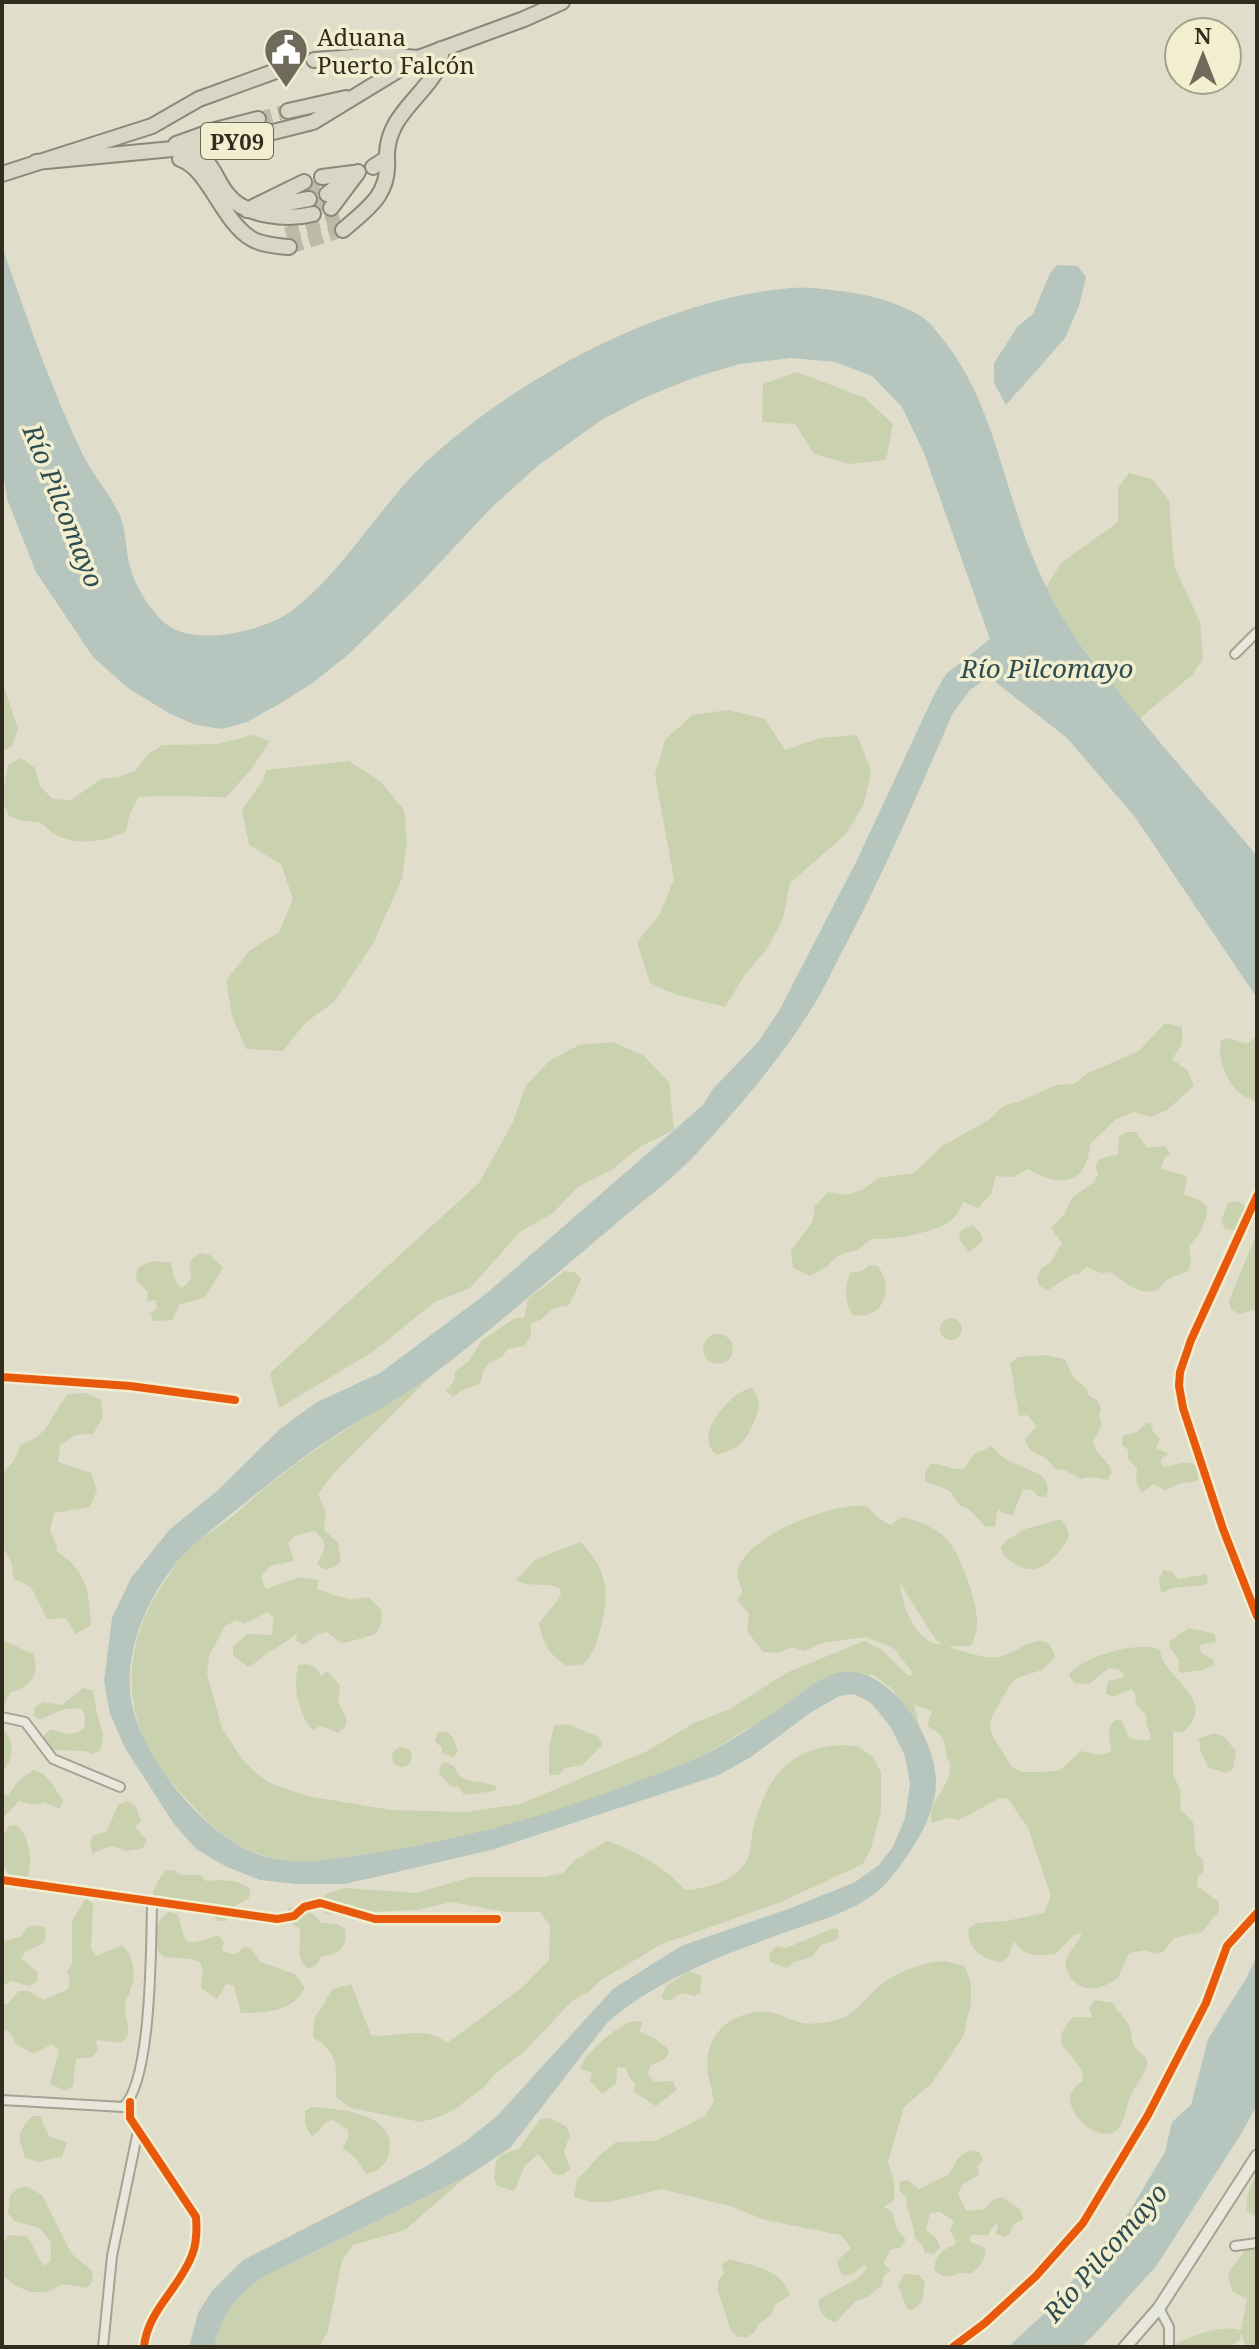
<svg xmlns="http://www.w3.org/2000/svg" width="1259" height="2349" font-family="'Noto Serif',serif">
	<rect width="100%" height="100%" fill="#e0decb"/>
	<path fill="#cad1ae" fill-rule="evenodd" d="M797 372 865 398 893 424 886 460 850 464 814 454 795 424 762 422 763 384Z
		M1129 473 1152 479 1169 500 1174 566 1200 622 1203 659 1192 675 1140 718 1072 634 1046 587 1061 563 1118 522V488Z
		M2 681 18 729 12 746 2 752Z
		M728 710 765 719 785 750 820 738 857 735 871 770 864 804 846 834 790 883 783 918 767 949 744 976 725 1007 674 994 650 983 637 942 660 914 674 879 655 775 665 740 692 715Z
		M252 735 270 741 250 771 226 797C196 797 168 794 139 797L130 813 126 831C106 842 77 846 56 835 50 832 46 825 40 823 29 820 23 823 9 816L2 800 8 765 21 758 35 768 40 786 53 799 71 800 101 779 119 777 136 770 147 755 162 745 218 744Z
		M349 761 381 782 404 810 407 843 402 878 374 942 334 1002 305 1023 283 1051 246 1049 232 1016 226 981 249 951 279 932 293 899 281 864 249 845 242 810 263 780 266 770Z
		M1165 1023 1182 1027V1045L1172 1059 1187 1070 1194 1086 1167 1110 1151 1117 1134 1112 1116 1119 1090 1144C1087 1185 1059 1188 1028 1169L1013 1177 996 1176 991 1194 978 1208 963 1202C960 1207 958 1215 953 1219 938 1233 892 1240 871 1239L857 1250 839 1255 826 1267 810 1276 793 1268 791 1250 812 1223 815 1206 828 1192 847 1195 864 1189 878 1178 914 1173 941 1147 990 1119 1003 1106 1021 1101 1056 1085 1074 1084 1088 1073 1139 1051Z
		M1257 1036V1102C1252 1099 1244 1097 1240 1093 1226 1083 1217 1056 1221 1040L1230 1038 1246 1044Z
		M613 1042 644 1056 669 1082 674 1130 641 1146 613 1169 578 1187 553 1213 520 1232 470 1288 435 1302 374 1351 279 1408 270 1373 479 1183 513 1122 525 1087 549 1061 579 1045Z
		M1126 1132H1136L1147 1148 1165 1146 1170 1153 1164 1159 1161 1169 1187 1176 1184 1194 1201 1201 1207 1207C1208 1219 1198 1239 1189 1245L1191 1263 1188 1271C1175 1276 1165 1278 1158 1290 1137 1296 1127 1283 1111 1272L1102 1273 1086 1267 1079 1274 1071 1275 1048 1290 1039 1286 1037 1277 1041 1269 1050 1263 1062 1243 1051 1228 1064 1215 1072 1198 1094 1182 1098 1174 1095 1166 1100 1159 1118 1154 1119 1137Z
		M1238 1201 1250 1210 1257 1205V1222L1251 1216 1239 1231 1225 1229 1221 1221 1228 1203Z
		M973 1225 980 1232 983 1241 969 1252 959 1239 961 1230Z
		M1257 1232V1309L1240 1314 1231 1310 1229 1301Z
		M201 1253 210 1255 223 1268 204 1298 180 1304 172 1320 154 1321 150 1314 157 1308 156 1300 147 1301 148 1292 136 1280 137 1269C147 1260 158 1260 171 1263L175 1281 181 1288C191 1282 193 1276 189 1266L193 1258Z
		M869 1265 878 1266C895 1290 883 1320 853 1315 844 1304 845 1286 850 1273L862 1271Z
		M565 1271 574 1272 581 1278C581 1282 571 1302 568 1306L554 1308 540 1320 531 1323V1334L525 1346 508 1349 502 1357 489 1363 483 1371 480 1384 462 1390 453 1397 446 1391 454 1381 455 1371 470 1360 481 1341 515 1318H524L528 1299Z
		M940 1329a11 11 0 1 1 22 0a11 11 0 1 1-22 0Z
		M703 1349a15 15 0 1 1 30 0a15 15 0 1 1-30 0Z
		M1045 1355 1065 1359 1073 1377 1087 1389 1089 1396 1097 1400 1101 1408 1099 1416 1102 1425 1093 1441C1095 1455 1108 1459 1112 1472L1108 1480 1091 1477 1080 1479 1065 1470 1056 1469C1052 1465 1047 1458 1042 1456 1033 1451 1029 1451 1025 1439L1037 1426 1027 1415 1019 1416 1010 1363 1018 1357Z
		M428 1379 333 1474 318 1494 326 1513 324 1530 338 1543 341 1562 334 1567 325 1570 317 1564C325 1548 330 1543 314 1531L294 1536 288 1543 294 1561 270 1566 261 1577 266 1589 299 1577 318 1580 317 1589C327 1593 338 1596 349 1599 355 1600 363 1597 369 1597L382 1611 380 1628 374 1635C362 1637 353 1642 341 1643L327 1632 318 1634 303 1645 296 1641 297 1633C287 1641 280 1646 269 1652 261 1656 257 1663 248 1667L233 1655V1647L247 1634 272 1635 274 1618 267 1612 244 1624 237 1620 225 1626 209 1656 207 1674 222 1728 242 1759 255 1772 270 1783 307 1796 391 1810 466 1812 520 1804 647 1751 694 1723 730 1709 786 1673 864 1641 883 1651 909 1677 913 1674C909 1665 900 1659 895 1649L866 1637 822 1643 805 1651 792 1647 779 1653 763 1652 747 1631 749 1614 737 1600 742 1592C741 1583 735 1578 738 1569 750 1534 832 1502 867 1506L876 1516 890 1525 902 1517C917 1520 936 1528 947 1539 960 1553 978 1603 977 1622 977 1631 975 1638 971 1646H951V1648C964 1651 983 1659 997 1657 1017 1655 1047 1622 1055 1657L1042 1670 1017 1678 1010 1685 992 1716 990 1725 992 1735 1011 1766 1021 1772H1046L1060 1770 1081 1751 1099 1755 1111 1752C1111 1739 1104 1729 1117 1719L1122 1721 1129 1738 1149 1741 1151 1737 1146 1722 1147 1717 1136 1704 1135 1692 1131 1689 1114 1697 1106 1694 1108 1681 1122 1678 1124 1675 1118 1669 1109 1668 1089 1684 1074 1683 1069 1675C1079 1657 1142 1639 1160 1650 1161 1677 1222 1700 1182 1733L1173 1731V1775L1181 1791 1180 1809 1193 1822 1196 1854 1203 1860 1204 1871 1198 1876 1197 1886 1219 1902V1911L1202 1932 1174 1938 1163 1952 1154 1954 1146 1950 1129 1953 1118 1978C1103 1988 1085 1995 1072 1979 1068 1973 1065 1968 1066 1961 1068 1951 1078 1944 1082 1934L1074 1935 1055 1954C1038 1956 1023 1957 1014 1941L1008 1957 1001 1962C982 1959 966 1949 969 1928L977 1923 1006 1921 1044 1913 1051 1896 1028 1828 1008 1799 1000 1798 959 1820 949 1818 932 1823C925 1802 950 1789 950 1768 951 1757 949 1767 947 1756 945 1749 946 1745 942 1738 938 1731 932 1730 927 1725L932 1711 914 1705 920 1729 892 1689 872 1674C834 1691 794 1706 757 1724 735 1735 715 1750 693 1760 597 1802 494 1835 390 1851 357 1855 324 1863 291 1861 236 1857 203 1819 169 1779 118 1717 121 1642 167 1578 173 1569 179 1559 186 1551 202 1536 222 1525 239 1511 296 1458 362 1419 428 1379ZM900 1583 936 1640 942 1644C917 1646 901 1605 900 1583Z
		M751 1388C760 1398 761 1405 756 1417 746 1441 742 1447 717 1455 691 1437 730 1392 751 1388Z
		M86 1393 101 1400 103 1417 93 1434 75 1435 60 1445 58 1462 91 1473 97 1490 90 1507 54 1513 50 1531 57 1546 56 1551C87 1571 89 1590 91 1625L75 1634 66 1618 47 1619 31 1587 14 1579 11 1562 2 1545V1474L13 1462 21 1445C53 1432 48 1418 68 1394Z
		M1147 1423H1151L1153 1432 1160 1439 1156 1448 1169 1454 1161 1459V1464L1165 1467C1178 1465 1190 1457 1200 1470 1199 1484 1194 1482 1182 1483 1175 1484 1172 1489 1164 1490L1153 1484 1142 1493 1136 1481 1137 1468 1128 1459V1450L1122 1445 1123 1436 1137 1432Z
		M992 1446C1008 1472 1058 1466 1046 1497L1038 1496 1032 1490 1023 1489 1013 1515 1004 1514 998 1509 995 1526 986 1527 968 1508 960 1506 950 1491 925 1481V1472L930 1464C942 1463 951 1470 964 1469L974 1454Z
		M1061 1519 1067 1527 1069 1537C1063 1549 1045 1572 1028 1569 1020 1568 1010 1561 1004 1556L1001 1547 1007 1540 1025 1529Z
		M580 1542C608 1569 610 1593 600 1630 597 1642 593 1654 584 1664L567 1666C550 1657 542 1641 539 1623L561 1596 560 1588C545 1582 530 1588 516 1580L535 1560Z
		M1163 1570 1172 1572 1178 1579 1206 1574 1208 1582 1205 1585 1173 1588 1161 1593 1159 1579Z
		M1189 1628 1215 1634 1216 1642 1199 1645 1201 1653 1214 1660V1665L1202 1670 1181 1673 1178 1669 1179 1660 1169 1646 1171 1640Z
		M2 1640 33 1654C41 1674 30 1688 10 1693L2 1709Z
		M308 1664 316 1668 321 1676 327 1671 340 1685 338 1702 347 1719 345 1728 338 1733 321 1726 312 1730C300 1716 291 1684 299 1665Z
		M83 1688 92 1690C96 1699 95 1707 98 1717 101 1730 106 1735 100 1750L93 1754 84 1751 49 1750 43 1744 44 1736 50 1729C62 1733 72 1738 84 1728L85 1716 82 1709C66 1706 54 1713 40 1720L33 1715 35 1707 43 1702 62 1705Z
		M567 1724 599 1737 602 1745 583 1765 565 1768 558 1775H549V1749L554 1726Z
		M2 1728C15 1741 15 1758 2 1772Z
		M447 1731 453 1738 458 1751 453 1758 441 1752 442 1748 435 1741 437 1733Z
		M1215 1733 1224 1737 1236 1751 1233 1769 1225 1773 1208 1767 1200 1750V1741L1197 1739Z
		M839 1745 857 1746 872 1756 881 1772V1812L871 1848 863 1864 781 1902 662 1944 601 1980 588 1992 572 2001 524 2052 496 2073 484 2087 455 2109 439 2117 421 2122 351 2108 336 2097C336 2066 340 2055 313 2037L314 2019 333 1989 351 1984 371 2035C396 2039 424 2024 447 2043L523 1987 549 1960 550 1926 540 1912H506L451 1902 417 1910 328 1914 313 1906 326 1894 344 1888 417 1893 471 1877H545L563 1873 575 1860 607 1841C636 1851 665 1867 685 1890 707 1889 739 1880 748 1858 752 1846 751 1833 755 1821 770 1775 788 1750 839 1745Z
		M392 1757a10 10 0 1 1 20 0a10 10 0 1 1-20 0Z
		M445 1762 454 1766C460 1786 482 1779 497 1787L495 1791 464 1795 459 1787 450 1786 439 1773 441 1764Z
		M33 1770C48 1772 54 1788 63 1800L60 1809 44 1802 35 1805 19 1801 2 1819V1793L8 1796 18 1781Z
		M127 1801 135 1805 141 1821 135 1827 147 1840 143 1848 125 1851C112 1843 105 1848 92 1854L90 1845 92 1836 107 1831 118 1805Z
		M17 1825C30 1836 34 1866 26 1881L9 1877 6 1868 2 1867V1836L9 1826Z
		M174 1870 181 1875H200L206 1881 223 1880 238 1882 250 1888 249 1898 236 1905 226 1921H218L208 1909 180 1907 176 1899 159 1904 152 1903C151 1892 158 1880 165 1871Z
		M86 1898 93 1904 91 1948 96 1956 122 1945C134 1956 136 1973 131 1988 129 1995 125 2000 125 2007 125 2023 135 2032 121 2043L96 2040 98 2050 92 2057 76 2059 73 2086 66 2091 50 2084 59 2050 52 2044 33 2054 17 2045 8 2030 2 2033V2004H7L19 1991H28L44 2000 68 1989 70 1980 67 1972 72 1965V1921Z
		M288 1908C301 1908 314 1911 321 1923L338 1924 345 1929C348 1949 338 1953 321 1957L316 1965 308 1969C293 1956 302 1945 300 1929L292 1924 287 1917Z
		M169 1912 178 1914C186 1946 183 1947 218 1935L224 1942 222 1950C232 1956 237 1955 244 1947L251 1948 261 1962 295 1974 305 1988C292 2012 266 2013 241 2013L234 1986 226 1984 217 1999 201 1988 203 1970 200 1962 191 1959 164 1957 158 1951C156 1935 153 1921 169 1912Z
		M36 1925 45 1927 46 1936 43 1944 26 1951 21 1958 38 1973 37 1982 29 1986 11 1981 2 1986V1947L5 1941 22 1936 27 1928Z
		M834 1928 838 1930 839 1938 820 1946 812 1957 794 1962 787 1968 770 1962 769 1954 777 1946 786 1948Z
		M944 1961 965 1966 971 1984V2003L963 2037 932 2083 904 2107 888 2162 894 2181V2200L884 2207 892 2212 897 2229 906 2240 900 2248 891 2249 883 2263 890 2270 884 2276 882 2285 868 2297 856 2301 836 2322C825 2321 817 2310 819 2299L857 2279 867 2269 865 2265C855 2269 852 2279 841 2274L837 2261 851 2248 841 2235 765 2220 733 2207 662 2189 610 2202H591L574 2197 577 2180 601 2154 616 2142 656 2141 705 2116 714 2101C712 2090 707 2076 707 2065 707 2030 736 2010 768 2012 781 2013 791 2021 803 2023 813 2025 830 2022 840 2019 856 2013 864 2000 877 1988 895 1972 920 1963 944 1961Z
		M689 1971 702 1976 700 1993 695 1996 682 1993 669 2001 661 1998 666 1986Z
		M1094 2000 1113 2003C1117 2012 1127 2019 1130 2028 1132 2034 1131 2041 1135 2047 1138 2052 1145 2055 1147 2060 1150 2066 1136 2086 1132 2093 1126 2103 1126 2120 1119 2128 1100 2151 1046 2100 1083 2081L1082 2070C1066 2046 1049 2044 1073 2017H1092L1089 2008Z
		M633 2021 642 2022 640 2032 656 2039 669 2050 666 2058 650 2066 648 2074 654 2082 673 2081 677 2090 656 2106 634 2092 635 2083 629 2077 626 2068 617 2067 616 2084 602 2094 590 2081 592 2073 580 2068C586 2052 617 2026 633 2021Z
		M312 2107C339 2109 398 2112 389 2154 386 2165 378 2171 366 2174L356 2159 342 2147 348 2140V2130L333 2120 325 2123 320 2130 312 2136C305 2128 305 2122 305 2111Z
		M32 2116H40L49 2136 67 2143 62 2157 37 2162 25 2158C19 2136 15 2135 32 2116Z
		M549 2118 566 2126 570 2135 564 2151 570 2169 563 2175 554 2174 538 2154 525 2166 514 2191 497 2186 494 2178 496 2161 502 2154 519 2149 540 2119Z
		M970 2150 979 2152 983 2160 977 2166 979 2175 963 2184 958 2194 966 2211 984 2209 994 2199 1003 2197C1012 2207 1022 2204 1023 2220L1015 2223 1009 2234 1004 2237 996 2234 998 2225 995 2224 988 2235H971L969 2239 972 2243 985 2247C987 2257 979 2269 970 2274 956 2269 946 2285 934 2269 935 2257 941 2249 953 2246L956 2242 950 2230 954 2221 940 2212 930 2213 926 2230 937 2239 940 2247 934 2254 925 2253 922 2244 915 2238C914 2224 907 2212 906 2197L900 2191 899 2182 908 2180 919 2189 949 2174 958 2158Z
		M1257 2173V2213L1254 2216 1247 2211C1245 2196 1250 2186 1257 2173Z
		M466 2177 405 2230 353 2245 342 2260 328 2331 319 2347H214C221 2315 237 2295 263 2277Z
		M26 2186 42 2195 71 2253 92 2271 93 2281 87 2288 63 2284 47 2292H30L14 2285 2 2274V2246L8 2235 26 2236C35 2246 36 2258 45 2266L51 2260V2242L40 2228 14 2221 8 2213 10 2195 17 2189Z
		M1250 2244 1257 2253V2347H1246L1241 2333 1240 2340 1230 2347H1172C1186 2336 1224 2324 1241 2330L1247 2299 1232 2291 1228 2273Z
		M730 2259C753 2266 780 2268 790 2295L775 2305 771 2315 758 2325 754 2333 747 2337H738L731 2331 718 2291V2281L724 2273 722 2264Z
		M904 2274 919 2275 925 2283 922 2302 912 2310 907 2309 898 2285Z"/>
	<path fill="#b6c6bf" d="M2 246C26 316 51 388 83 455 93 475 109 493 119 513 127 531 125 551 131 570 136 588 153 615 169 626 198 646 263 631 290 612 342 574 379 506 427 461 519 376 664 299 791 288 810 286 830 290 849 292 874 296 900 303 922 317 930 322 936 331 942 338 982 387 996 448 1015 507 1028 550 1046 592 1071 631 1084 652 1103 672 1119 692 1163 748 1211 801 1257 856V998L1135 817 1067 738 989 677 970 690 953 713C918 793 884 873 843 950 832 970 823 992 810 1011 779 1061 738 1108 699 1151 671 1181 636 1206 605 1233 549 1280 493 1328 435 1373 399 1401 356 1420 318 1447 288 1468 260 1491 231 1514 217 1526 201 1537 189 1549 149 1589 118 1657 134 1713 150 1768 213 1846 271 1858 302 1865 336 1859 367 1854 462 1840 542 1817 633 1783 654 1775 676 1768 697 1758 726 1745 753 1726 780 1709 798 1696 817 1678 838 1673 888 1661 938 1740 936 1784 935 1818 910 1855 888 1881 861 1912 815 1921 778 1935 718 1957 656 1980 607 2023L510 2148 466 2177 263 2277C237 2295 221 2315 214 2347H189L198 2313 212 2291 243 2260 425 2167 466 2141 498 2115 613 1989 681 1946 791 1908 855 1882 879 1865 893 1847 905 1818 910 1784 905 1756 890 1726 871 1703 854 1694 839 1696 810 1713 751 1757 719 1775 491 1850 345 1884H296L260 1880 225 1866 196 1849 174 1824 125 1748 110 1714 104 1681 112 1618 131 1578 170 1529 216 1492 280 1429 317 1402 380 1373 487 1293 703 1105 712 1090 758 1042 780 1009 857 860 934 695 946 674 990 639 924 453 902 407 872 376 835 362 791 358 740 364 693 378 644 398 603 419 540 464 493 506 418 586 350 653 314 682 281 703 247 722 222 729 196 725 170 714 128 688 93 657 36 572 7 499 2 463Z
		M1057 265 1078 266 1086 277 1079 306 1065 338 1006 405 994 383V363L1018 326 1033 314 1050 273Z
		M1257 1955V2105L1241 2134 1157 2265 1093 2336 1080 2347H1008L1047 2311 1128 2214 1165 2152 1172 2122 1191 2105 1208 2039 1247 1977Z"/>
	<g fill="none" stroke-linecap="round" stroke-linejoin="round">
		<path stroke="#bdbaa8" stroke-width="14" stroke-dasharray="14 7" stroke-linecap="butt" d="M287 67 314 60
			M258 119 288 111
			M306 190 325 185
			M311 206 330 201
			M286 234 340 218
			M289 247 343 230"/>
		<g stroke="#a5a294" stroke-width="12">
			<path id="minor" d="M1235 654 1257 632
				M1257 1196 1191 1340 1180 1372 1179 1386 1183 1408 1223 1529 1257 1616
				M2 1377 130 1386 235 1400
				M2 1717 25 1722 53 1759 120 1787
				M2 1880 277 1919 294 1916 304 1907 320 1903 375 1919H497
				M2 2100 123 2107C152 2082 151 1944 152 1903
				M130 2102V2118L196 2217C197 2230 197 2243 192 2255 180 2288 147 2311 144 2347
				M1235 2246 1257 2243
				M1159 2308 1169 2327V2347
				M103 2347 112 2256 138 2131
				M953 2347 985 2323 1036 2276 1083 2223 1148 2115 1206 2003 1227 1946 1257 1913"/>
		</g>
		<g stroke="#a5a294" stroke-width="15">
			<path id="tertiary" d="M1125 2347 1159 2308 1257 2156"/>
		</g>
		<g stroke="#8b887b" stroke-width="18">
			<path id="trunk" d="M314 60 383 55 418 58
				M288 111 346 98
				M176 144 215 130 258 119
				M185 154C217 158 211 176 229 196 246 217 289 220 313 214
				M180 159C209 168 222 222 252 239 263 245 277 246 289 247
				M36 162 225 144 313 122 418 58 524 19 562 2
				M373 167 387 158C385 107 444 88 441 49
				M2 174 152 126 199 99 287 67
				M322 177 353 173
				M327 194 348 179
				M259 208 309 199
				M331 208 358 172
				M247 210 304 182
				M343 230C368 208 390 195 387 158"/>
		</g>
		<use href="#minor" stroke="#e8e7dc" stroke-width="8"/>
		<use href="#tertiary" stroke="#e8e7dc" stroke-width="11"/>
		<use href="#trunk" stroke="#dad6c5" stroke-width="14"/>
		<g stroke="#f2eed0" stroke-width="13">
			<path id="cycleway" d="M1257 1196 1191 1340 1180 1372 1179 1386 1183 1408 1223 1529 1257 1616
				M2 1377 130 1386 235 1400
				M2 1880 277 1919 294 1916 304 1907 320 1903 375 1919H497
				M130 2102V2118L196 2217C197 2230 197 2243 192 2255 180 2288 147 2311 144 2347
				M953 2347 985 2323 1036 2276 1083 2223 1148 2115 1206 2003 1227 1946 1257 1913"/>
		</g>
		<use href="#cycleway" stroke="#e8590c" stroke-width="8"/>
	</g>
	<defs>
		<g id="civic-pin" transform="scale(2.3)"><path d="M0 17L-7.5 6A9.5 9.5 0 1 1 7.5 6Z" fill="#6f6a5b" stroke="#f2eed0"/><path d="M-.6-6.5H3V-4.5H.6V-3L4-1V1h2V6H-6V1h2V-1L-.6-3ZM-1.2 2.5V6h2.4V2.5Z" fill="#fff"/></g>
	</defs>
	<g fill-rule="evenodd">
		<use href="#civic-pin" x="286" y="50"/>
	</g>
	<g text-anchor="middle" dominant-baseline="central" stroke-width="7" stroke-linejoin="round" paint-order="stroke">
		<rect fill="#f2eed0" stroke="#6c6653" stroke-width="2" x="201" y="123" width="72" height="36" rx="6"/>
		<g font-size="22" font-weight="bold" fill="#322c1e">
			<text x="237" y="141">PY09</text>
		</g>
		<g font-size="24" fill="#322c1e" stroke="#f2eed0" text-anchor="start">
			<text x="317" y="36">Aduana<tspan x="317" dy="28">Puerto Falcón</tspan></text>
		</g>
		<g font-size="26" font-style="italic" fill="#2e4d51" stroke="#f2eed0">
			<text transform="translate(64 506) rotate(68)">Río Pilcomayo</text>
			<text x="1047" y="668">Río Pilcomayo</text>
			<text transform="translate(1105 2252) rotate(-49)">Río Pilcomayo</text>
		</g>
	</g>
	<rect width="1259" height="2349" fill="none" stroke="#322c1e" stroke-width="8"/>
	<g transform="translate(1203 56)"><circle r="38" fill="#f2eed0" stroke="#a5a089" stroke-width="2"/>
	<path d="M0-6L14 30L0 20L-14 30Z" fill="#6f6a5b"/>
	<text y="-12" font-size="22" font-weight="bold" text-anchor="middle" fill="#322c1e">N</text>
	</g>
</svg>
